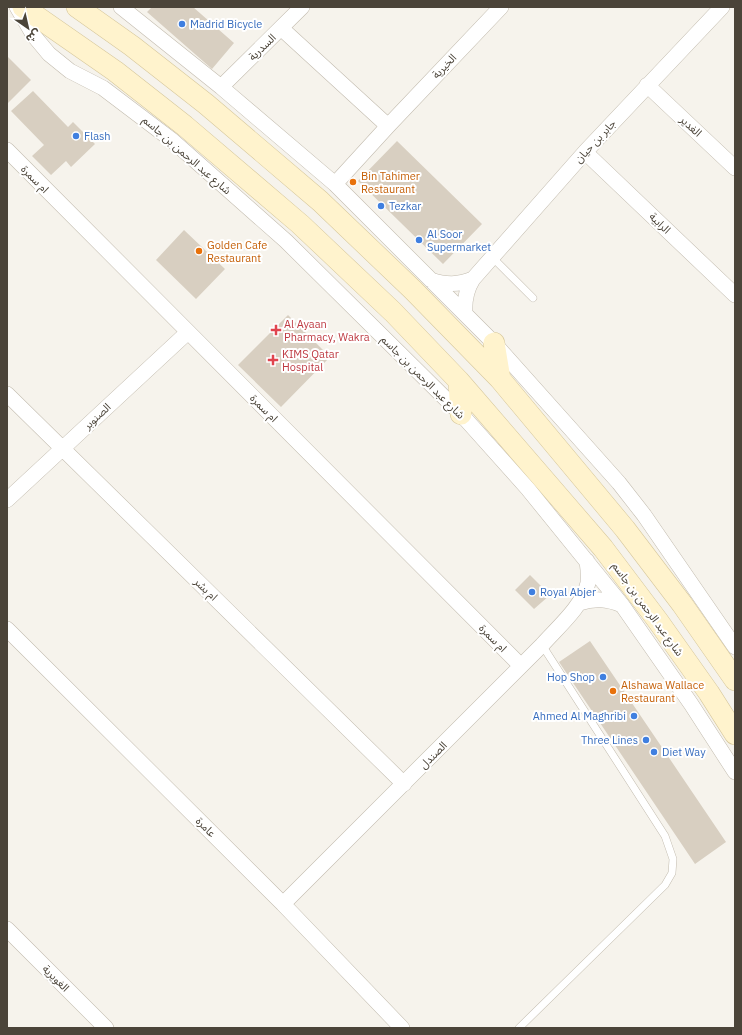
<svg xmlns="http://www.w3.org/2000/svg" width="742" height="1035" font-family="'IBM Plex Sans','Noto Sans Arabic',sans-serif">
	<rect width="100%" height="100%" fill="#f6f3ec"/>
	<path fill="#d8cfc1" d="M152 7H193L234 43 212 69 147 12Z
		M7 56 31 80 7 104Z
		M33 91 68 127 73 122 95 144 71 167 66 161 51 175 32 156 44 145 11 111Z
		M397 141 482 224 443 264 358 181Z
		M184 230 225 269 196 299 156 260Z
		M288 315 330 357 281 407 238 365Z
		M530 575 550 595 534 609 515 590Z
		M590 641 726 842 695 864 559 662Z"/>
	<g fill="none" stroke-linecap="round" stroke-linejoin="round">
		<g stroke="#c2bbae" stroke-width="8">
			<path id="service" d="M492 257 533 298
				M519 1028 665 885 672 873 673 859 665 836 542 645"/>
		</g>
		<g stroke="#c2bbae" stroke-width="16">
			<path id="minor" d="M17 7 34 36 49 54 70 71 103 88 173 141 286 241 461 414 528 489 622 605 691 704 735 772
				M121 7 221 87 335 184 494 343 619 483 644 515 735 647
				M281 28 388 126
				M647 85 735 168
				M221 87 302 7
				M7 150 521 666
				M585 152 735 295
				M335 184 388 126 501 7
				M431 280C446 285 458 285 473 279
				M465 314C464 300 466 290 473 279L585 152 722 7
				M7 394 404 784
				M7 500 188 332
				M579 603C595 598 607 599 622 605
				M7 629 283 904 402 1028
				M283 904 542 645C557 628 583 606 588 583 589 575 588 568 587 561
				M7 929 106 1028"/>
		</g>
		<g stroke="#d6c79b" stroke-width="22">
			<path id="secondary" d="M23 7 115 71 185 126 300 224 393 312 459 381 603 548 658 621 709 693 735 734
				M77 7 132 46 206 104 320 201 413 290 500 379 625 529 682 604 735 680
				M494 343 500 379
				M459 381 461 414"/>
		</g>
		<use href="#service" stroke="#fff" stroke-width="7"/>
		<use href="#minor" stroke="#fff" stroke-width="15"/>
		<use href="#secondary" stroke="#fff3cd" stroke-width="21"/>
	</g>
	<g fill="#3f7fe0" stroke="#fff" stroke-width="1.5">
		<circle cx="182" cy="24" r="4"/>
		<circle cx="76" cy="136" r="4"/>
		<circle cx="381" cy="206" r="4"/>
		<circle cx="419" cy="240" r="4"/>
		<circle cx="532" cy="592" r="4"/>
		<circle cx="603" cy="677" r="4"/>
		<circle cx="634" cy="716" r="4"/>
		<circle cx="646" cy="740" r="4"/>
		<circle cx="654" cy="752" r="4"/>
	</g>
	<g fill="#e8710a" stroke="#fff" stroke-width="1.5">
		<circle cx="353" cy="182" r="4"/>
		<circle cx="199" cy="251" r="4"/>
		<circle cx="613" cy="691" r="4"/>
	</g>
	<g fill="#e0444e" stroke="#fff" stroke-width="1.5">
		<path d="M274 324h4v4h4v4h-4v4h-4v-4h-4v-4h4z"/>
		<path d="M271 354h4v4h4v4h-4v4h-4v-4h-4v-4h4z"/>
	</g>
	<g text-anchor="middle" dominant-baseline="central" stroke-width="4" stroke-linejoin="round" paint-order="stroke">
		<g font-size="11" fill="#366cbe" stroke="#fff" text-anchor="start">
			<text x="190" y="24">Madrid Bicycle</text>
			<text x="84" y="136">Flash</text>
			<text x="389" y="206">Tezkar</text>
			<text x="427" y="234">Al Soor<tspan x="427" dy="13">Supermarket</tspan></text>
			<text x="540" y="592">Royal Abjer</text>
			<text x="595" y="677" text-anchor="end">Hop Shop</text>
			<text x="626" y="716" text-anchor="end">Ahmed Al Maghribi</text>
			<text x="638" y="740" text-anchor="end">Three Lines</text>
			<text x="662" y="752">Diet Way</text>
		</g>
		<g font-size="11" fill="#4b4439" stroke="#fff">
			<text transform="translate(262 47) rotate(-44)">السدرية</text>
			<text transform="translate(444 66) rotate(-46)">الخيرية</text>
			<text transform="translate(691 126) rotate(43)">الغدير</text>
			<text transform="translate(595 141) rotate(-47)">جابر بن حيان</text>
			<text transform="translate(187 155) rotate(41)">شارع عبد الرحمن بن جاسم</text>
			<text transform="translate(35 179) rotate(45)">ام سمرة</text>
			<text transform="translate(660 223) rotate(44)">الرابية</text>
			<text transform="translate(423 377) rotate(45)">شارع عبد الرحمن بن جاسم</text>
			<text transform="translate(264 408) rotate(45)">ام سمرة</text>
			<text transform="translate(97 416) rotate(-43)">الصنوبر</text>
			<text transform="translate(206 589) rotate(44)">ام بشر</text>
			<text transform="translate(648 609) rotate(54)">شارع عبد الرحمن بن جاسم</text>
			<text transform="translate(493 638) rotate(45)">ام سمرة</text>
			<text transform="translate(433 755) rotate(-45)">الصندل</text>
			<text transform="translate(206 827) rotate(45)">عامرة</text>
			<text transform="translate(56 978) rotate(45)">الغويرية</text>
		</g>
		<g font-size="11" fill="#c56008" stroke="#fff" text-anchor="start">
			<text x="361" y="176">Bin Tahimer<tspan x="361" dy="13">Restaurant</tspan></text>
			<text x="207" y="245">Golden Cafe<tspan x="207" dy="13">Restaurant</tspan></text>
			<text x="621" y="685">Alshawa Wallace<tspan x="621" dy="13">Restaurant</tspan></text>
		</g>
		<g font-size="11" fill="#be3a42" stroke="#fff" text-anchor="start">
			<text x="284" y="324">Al Ayaan<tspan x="284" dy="13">Pharmacy, Wakra</tspan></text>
			<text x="282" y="354">KIMS Qatar<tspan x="282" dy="13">Hospital</tspan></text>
		</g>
	</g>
	<rect width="742" height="1035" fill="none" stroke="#4b4439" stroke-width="16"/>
	<g transform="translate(28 28) rotate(146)" stroke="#ffffff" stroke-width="3" paint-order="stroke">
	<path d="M0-3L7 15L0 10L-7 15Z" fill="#4b4439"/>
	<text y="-6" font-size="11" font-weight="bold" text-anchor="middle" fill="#4b4439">ش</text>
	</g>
</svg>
